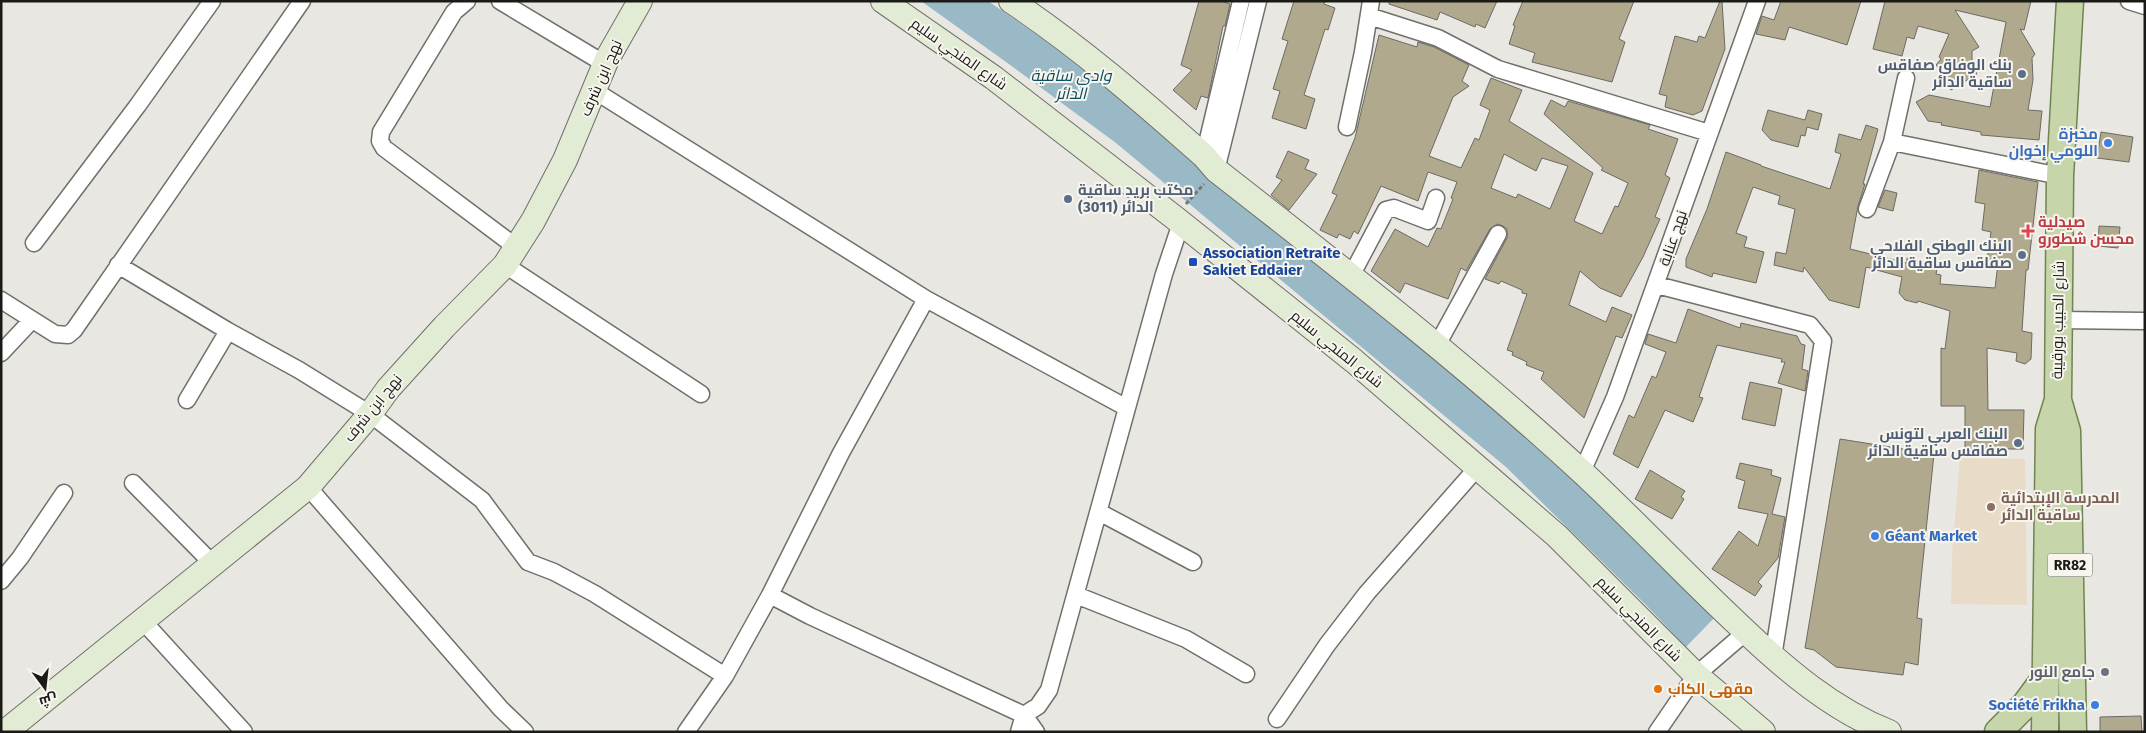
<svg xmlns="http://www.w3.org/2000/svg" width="2146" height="733" font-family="'Fira Sans',Cairo,sans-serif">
	<rect width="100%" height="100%" fill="#e9e7e1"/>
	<path fill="#e8dcc8" d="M1960 458 2025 459 2027 605 1951 604 1952 555Z"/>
	<path fill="#99b9c7" d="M921 1H988L1084 67 1531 437 1715 617 1686 647 1646 605 1506 467 1116 143 1013 67Z"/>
	<path fill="#b1a98d" stroke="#6b6a64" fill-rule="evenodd" d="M1199 1H1222L1230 4 1225 26H1223L1208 98 1201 96 1196 110 1173 90 1192 70 1181 65Z
		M1294 1H1325L1324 4 1335 8 1328 30 1325 29 1304 95 1315 99 1306 129 1272 118 1280 91 1273 89 1288 41 1282 39Z
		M1389 1H1497L1485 28 1476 24 1475 27 1440 12 1437 20 1389 4Z
		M1523 1H1634L1619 39 1625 42 1612 82 1532 62 1535 53 1509 44 1515 26 1513 25Z
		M1720 1H1722L1725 49 1702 111 1693 115 1665 107 1667 96 1659 94 1675 36 1697 42 1699 36 1705 38Z
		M1781 1H1861L1847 45 1789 27 1785 40 1756 34 1762 16 1774 20Z
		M1885 1H2031L2024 30 2020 29 2035 54 2032 58 2033 80 2028 110 2042 111 2039 140 1981 135V132L1941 125 1942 123 1928 121 1916 102 1929 95 1990 107 2006 22 1955 10 1979 47 1972 51V65L1977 74 1951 90 1939 75 1942 72 1936 65 1941 59 1939 57 1949 34 1918 26 1914 39 1907 37 1902 56 1873 49Z
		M1379 35 1417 47 1418 42 1434 47 1469 65 1462 81 1469 86 1453 97 1429 156 1461 168 1475 138 1479 140 1490 110 1480 105 1491 78 1522 90 1509 121 1593 173 1574 221 1602 234 1615 206 1618 207 1628 183 1601 170 1603 168 1544 114 1551 100 1565 107 1568 101 1650 125 1648 129 1678 139 1665 175 1670 178 1655 217 1660 219 1643 257 1621 297 1600 288 1580 271 1569 305 1606 322 1612 307 1632 315 1622 338 1616 336 1584 418 1541 379 1544 372 1526 365 1527 362 1512 355 1513 352 1507 350 1527 294 1522 293V290L1501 281 1499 284 1485 279 1507 238V229L1503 226 1497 224 1490 229 1466 271 1461 268 1448 299 1405 283 1400 293 1371 271 1395 229 1428 247 1437 228 1441 229 1453 199 1451 198 1457 182 1428 172 1418 201 1381 186 1358 234 1354 231 1350 239 1339 234 1337 238 1320 230 1337 195 1332 193 1355 138ZM1504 154 1536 171 1542 158 1568 166 1550 209 1518 194 1516 198 1491 188Z
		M1768 110 1805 120 1808 110 1822 114 1818 130 1807 127 1805 136 1801 135 1798 147 1771 140 1762 130Z
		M1866 125 1878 129 1863 184H1865L1858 206 1850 249 1907 263V258L1938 265 1936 274 1941 275 1940 284 1995 288 1998 263 1987 261 1991 232 1982 230 1985 204 1975 202 1979 170 2038 182 2028 270H2026L2022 331 2032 333 2031 359 2025 364 2016 361 2017 353 1987 348 1988 410H2024L2023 449H1965V406H1941V348L1945 349 1950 311 1918 301 1917 303 1905 300 1899 293 1902 277 1866 267 1859 308 1829 300 1804 267 1803 272 1774 265 1776 252 1786 254 1795 209 1778 204 1780 196 1753 187 1736 233 1747 237 1744 247 1764 252 1756 283 1713 273 1712 277 1686 267V259L1707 209 1726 152 1761 165V166L1830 189 1841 154 1835 152 1839 134 1861 140Z
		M2101 132 2133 137 2129 162 2097 158Z
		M1288 151 1309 160 1305 169 1317 174 1289 210 1271 195 1282 180 1276 177Z
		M1885 190 1897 193 1893 211 1878 207Z
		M2099 226 2120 227 2118 248 2098 246Z
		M1688 309 1740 328 1741 323 1797 336 1801 344 1805 345 1802 369 1808 371 1805 391 1778 383 1785 362H1781L1782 359 1717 345 1699 397 1703 398 1693 422 1665 410 1638 468 1613 454 1629 415 1634 418 1652 376 1656 378 1666 352 1645 344 1648 334 1676 343Z
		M1750 382 1782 389 1775 426 1742 419Z
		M1840 439 1934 454 1917 618 1922 619 1918 665 1905 662 1903 675 1836 667 1814 650 1805 648Z
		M1740 463 1772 470 1771 475 1781 478 1772 514 1785 517 1778 558 1758 582 1762 586 1755 596 1712 569 1739 531 1758 546 1768 514 1738 508 1745 481 1736 478Z
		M1650 470 1685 491 1681 497 1684 499 1672 519 1635 499Z
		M2141 716 2142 732H2100V717Z"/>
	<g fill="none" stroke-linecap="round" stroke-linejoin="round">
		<g stroke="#716f6a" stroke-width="19">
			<path id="street" d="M467 1 454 12 381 132 380 141 384 148 516 247
				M500 1 605 64
				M2129 1 2145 6
				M1369 16 1438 38 1498 69 1709 133
				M595 91 926 299 1127 408
				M1347 127 1363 52 1371 1
				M1892 142 2060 176
				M1204 156 1241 1
				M1216 170 1258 1
				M1867 209 1892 142 1906 78
				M34 243 138 105 212 1
				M118 265 228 331 299 370 370 414 482 500 528 562 554 572 595 594 725 676
				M505 265 701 394
				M1351 276 1386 210 1394 208 1428 221 1436 198
				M1657 285 1810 325 1823 341 1773 657
				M1 300 55 334 68 335 74 330 302 1
				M2058 320 2145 321
				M1436 347 1498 234
				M1 353 32 320
				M187 400 228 331
				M1582 472 1615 397 1757 1
				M133 483 213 564
				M308 487 501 709 525 732
				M1099 512 1193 562
				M1 581 20 558 64 493
				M770 595 810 616 1024 715 1036 732
				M1076 595 1186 639 1246 674
				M142 620 244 732
				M1277 719 1327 645 1367 593 1477 468
				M686 732 725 676 770 595 841 453 926 299
				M1019 732 1024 715 1038 706 1049 690 1164 274 1181 223
				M1657 732 1696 675 1746 632"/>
		</g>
		<g stroke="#716f6a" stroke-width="26">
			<path id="secondary" d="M883 1 994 78 1175 218 1354 361 1557 536 1696 675 1763 732
				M1011 1C1080 47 1142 101 1204 156L1216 170C1340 267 1465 364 1581 471 1636 522 1687 577 1742 628 1785 669 1833 710 1889 732
				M5 732 308 487 370 414 388 389 444 327 505 265 533 221 565 160 607 59 640 1"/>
		</g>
		<g stroke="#718352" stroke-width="29">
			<path id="primary" d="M2070 1 2060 176 2058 400 2067 431 2073 732
				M1998 732 2025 705 2045 678
				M2045 732 2049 429 2057 403"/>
		</g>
		<path stroke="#777672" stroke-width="3" stroke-dasharray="4 2.5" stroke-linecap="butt" d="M1186 204 1204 184"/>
		<use href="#street" stroke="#fff" stroke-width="16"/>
		<use href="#secondary" stroke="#e2ebd4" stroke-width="24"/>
		<use href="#primary" stroke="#c6d6aa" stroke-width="26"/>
	</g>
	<g fill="#5c6f8a" stroke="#f7f5ee" stroke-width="2">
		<circle cx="2022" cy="74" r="5"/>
		<circle cx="1068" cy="199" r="5"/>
		<circle cx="2022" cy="255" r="5"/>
		<circle cx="2018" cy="443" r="5"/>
	</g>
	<g fill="#3f7fe0" stroke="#f7f5ee" stroke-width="2">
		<circle cx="2108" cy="143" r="5"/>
		<circle cx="1875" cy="536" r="5"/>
		<circle cx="2095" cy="705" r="5"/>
	</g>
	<path fill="#e0444e" stroke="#f7f5ee" stroke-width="2" d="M2025.5 223.5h5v5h5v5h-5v5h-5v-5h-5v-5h5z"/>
	<rect fill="#1a4fb4" stroke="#f7f5ee" stroke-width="2" x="1188" y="257" width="10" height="10" rx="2.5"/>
	<circle fill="#8d6e63" stroke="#f7f5ee" stroke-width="2" cx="1991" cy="507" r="5"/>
	<circle fill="#6b7280" stroke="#f7f5ee" stroke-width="2" cx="2105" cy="672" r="5"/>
	<circle fill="#e8710a" stroke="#f7f5ee" stroke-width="2" cx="1658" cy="689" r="5"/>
	<g text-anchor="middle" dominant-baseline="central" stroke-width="4" stroke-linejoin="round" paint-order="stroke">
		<rect fill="#f7f5ee" stroke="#5c5c58" stroke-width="1" x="2047.5" y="553.5" width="45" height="23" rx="4"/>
		<g font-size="14" font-weight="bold" fill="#1a1a17">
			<text x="2070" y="565">RR82</text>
		</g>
		<g font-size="15" fill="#1a1a17" stroke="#f7f5ee">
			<text transform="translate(959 54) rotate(35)">شارع المنجي سليم</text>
			<text transform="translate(601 78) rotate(-66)">نهج ابن شرف</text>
			<text transform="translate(1673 238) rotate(-71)">نهج عنابة</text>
			<text transform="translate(2058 320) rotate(-89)">شارع الحبيب بورقيبة</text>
			<text transform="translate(1337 349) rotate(39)">شارع المنجي سليم</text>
			<text transform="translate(373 408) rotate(-51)">نهج ابن شرف</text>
			<text transform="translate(1639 619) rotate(45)">شارع المنجي سليم</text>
		</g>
		<g font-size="15" font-weight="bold" fill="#4e5e75" stroke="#f7f5ee" text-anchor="end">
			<text x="2012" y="65">بنك الوفاق صفاقس<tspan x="2012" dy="17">ساقية الدائر</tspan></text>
			<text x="1078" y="190" text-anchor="start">مكتب بريد ساقية<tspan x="1078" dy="17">الدائر (3011)</tspan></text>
			<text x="2012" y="246">البنك الوطني الفلاحي<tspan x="2012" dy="17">صفاقس ساقية الدائر</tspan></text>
			<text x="2008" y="434">البنك العربي لتونس<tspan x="2008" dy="17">صفاقس ساقية الدائر</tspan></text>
		</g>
		<g font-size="15" font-weight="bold" fill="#366cbe" stroke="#f7f5ee" text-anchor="end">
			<text x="2098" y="134">مخبزة<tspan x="2098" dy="17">اللومي إخوان</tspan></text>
			<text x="1885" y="536" text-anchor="start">Géant Market</text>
			<text x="2085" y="705">Société Frikha</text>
		</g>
		<g font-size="15" font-weight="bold" fill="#be3a42" stroke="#f7f5ee" text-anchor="start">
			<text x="2038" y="222">صيدلية<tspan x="2038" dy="17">محسن شطورو</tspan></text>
		</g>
		<g font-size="15" font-weight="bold" fill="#164399" stroke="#f7f5ee" text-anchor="start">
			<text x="1203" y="253">Association Retraite<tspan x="1203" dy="17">Sakiet Eddaier</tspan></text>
		</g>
		<g font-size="15" font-weight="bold" fill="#785e54" stroke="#f7f5ee" text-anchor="start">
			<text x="2001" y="498">المدرسة الإبتدائية<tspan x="2001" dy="17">ساقية الدائر</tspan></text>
		</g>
		<g font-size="15" font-weight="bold" fill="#5b616d" stroke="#f7f5ee" text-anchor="end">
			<text x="2095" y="672">جامع النور</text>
		</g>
		<g font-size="15" font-weight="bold" fill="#c56008" stroke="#f7f5ee" text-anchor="start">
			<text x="1668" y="689">مقهى الكاب</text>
		</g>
		<g font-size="16" font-style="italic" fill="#0a4c62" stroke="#f7f5ee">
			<text x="1071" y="75">وادي ساقية<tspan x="1071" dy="18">الدائر</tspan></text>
		</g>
	</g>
	<rect width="2146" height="733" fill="none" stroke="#1a1a17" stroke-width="5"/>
	<g transform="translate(45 688) rotate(165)" stroke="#f7f5ee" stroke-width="4" paint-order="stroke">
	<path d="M0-4L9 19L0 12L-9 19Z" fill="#1a1a17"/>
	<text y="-8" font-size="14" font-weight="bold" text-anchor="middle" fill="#1a1a17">ش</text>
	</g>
</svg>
